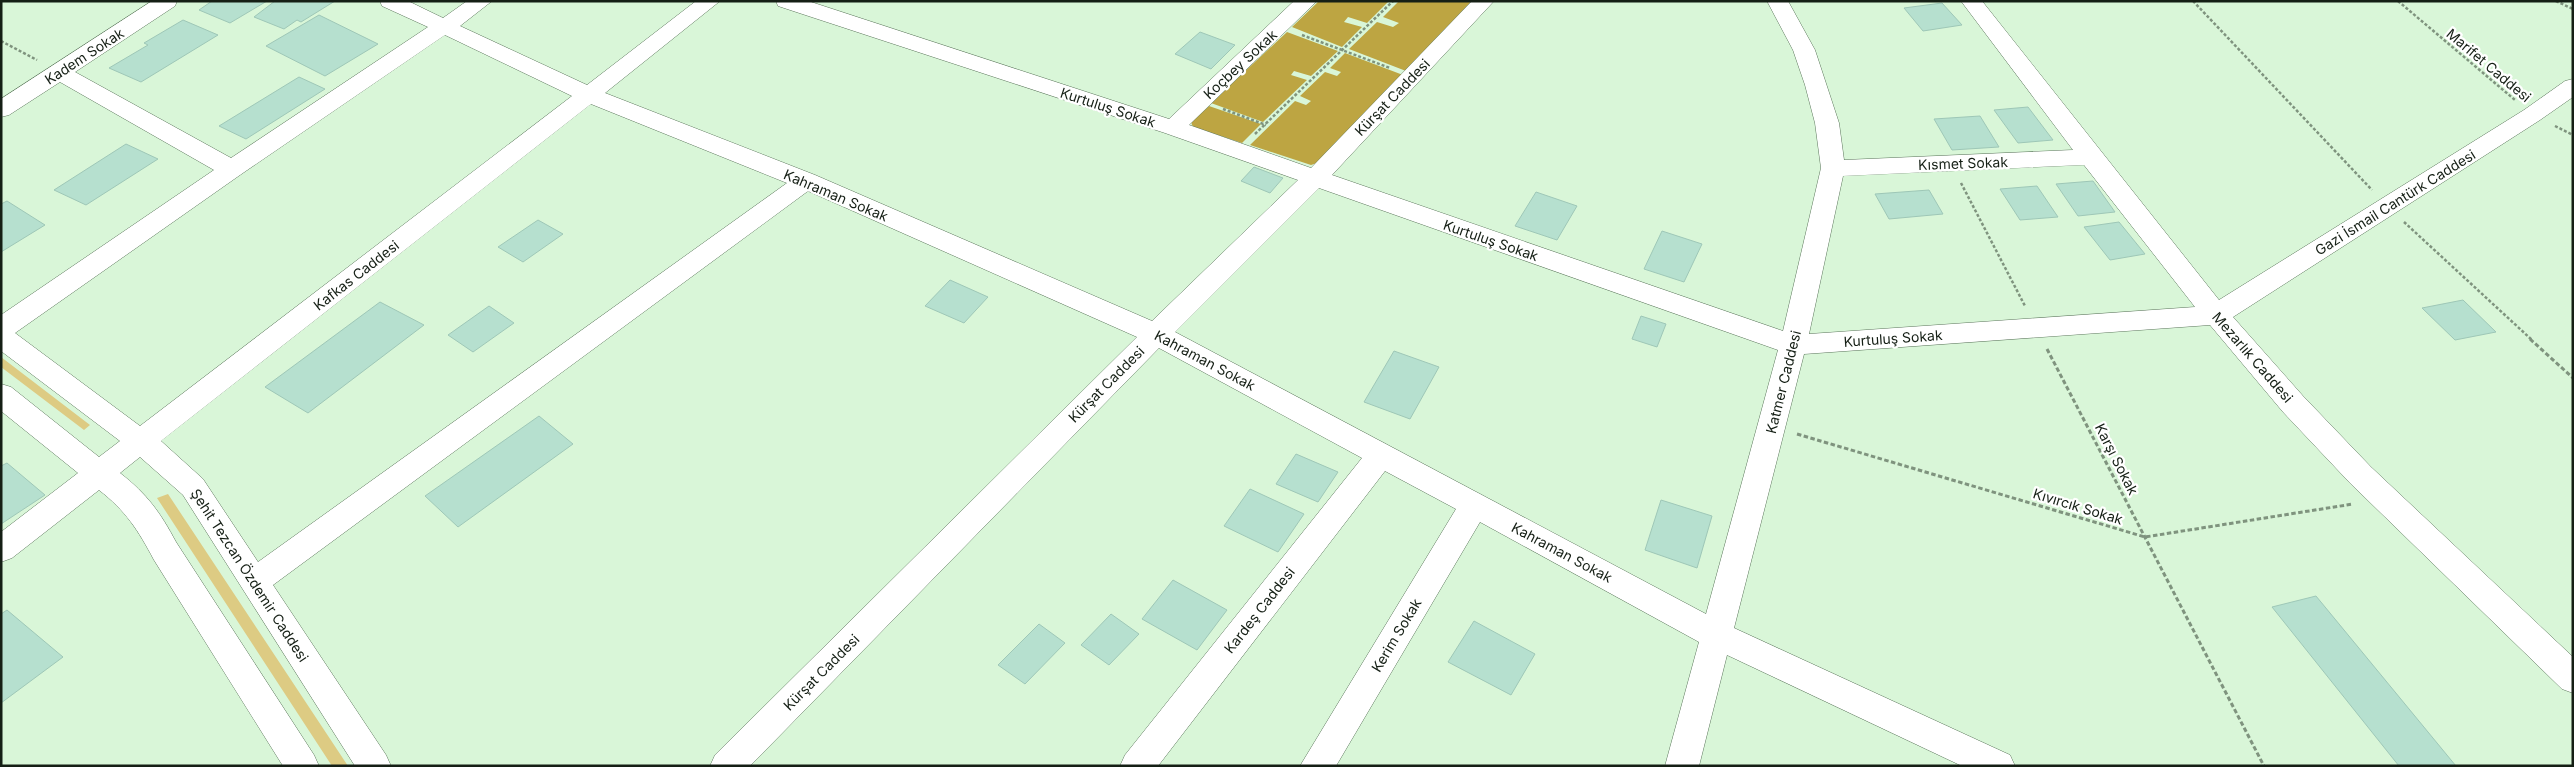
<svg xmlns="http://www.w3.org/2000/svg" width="2574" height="767" font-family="Inter,sans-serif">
	<rect width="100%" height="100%" fill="#d9f6d8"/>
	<path fill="#ddcb83" d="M1 357 90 425 84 430 1 367Z
		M168 494 348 766H332L157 498Z"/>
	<path fill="#bda542" d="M1319 1H1384L1388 2 1367 23 1348 17 1344 22 1362 27 1342 47 1292 27Z
		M1399 1H1474L1406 71 1349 49 1377 22 1393 27 1399 23 1383 17Z
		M1287 32 1338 51 1311 76 1294 71 1291 75 1307 80 1263 122 1211 103Z
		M1345 53 1403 75 1317 163 1311 165 1250 145 1295 101 1306 105 1311 101 1300 96 1325 72 1337 76 1341 72 1330 68Z
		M1209 106 1261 124 1242 143 1193 127 1191 122Z"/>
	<path fill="#b6e0cf" stroke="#9ec7b7" d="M212 1H267L230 23 199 10Z
		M275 1H335L301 22 297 20 284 29 254 17Z
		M1942 3 1962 25 1923 31 1904 8Z
		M319 15 378 44 325 76 266 46Z
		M183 20 218 35 141 82 109 68 148 45 144 43Z
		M1200 32 1235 45 1211 69 1175 54Z
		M299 77 325 89 246 139 219 126Z
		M2028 107 2053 140 2018 143 1994 110Z
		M1980 116 1999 147 1952 150 1934 119Z
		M126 144 158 159 86 205 54 190Z
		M1254 167 1283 178 1270 193 1241 181Z
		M2093 181 2115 212 2078 216 2056 184Z
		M2037 186 2058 217 2020 220 2000 189Z
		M1929 190 1943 214 1889 219 1875 194Z
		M1536 192 1577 206 1557 240 1515 226Z
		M7 201 45 225 1 252V204Z
		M538 220 563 234 523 262 498 247Z
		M2119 222 2145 254 2110 260 2084 227Z
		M1662 231 1702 244 1684 282 1644 269Z
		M950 280 988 297 964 323 925 306Z
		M2463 300 2496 332 2455 340 2422 308Z
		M380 302 424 325 308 413 265 387Z
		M489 306 514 323 473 352 448 335Z
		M1641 316 1666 324 1657 347 1632 339Z
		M1394 351 1439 367 1410 419 1364 402Z
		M539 416 573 444 458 527 425 496Z
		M1296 454 1338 472 1318 502 1276 484Z
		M7 463 45 495 1 524V466Z
		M1250 489 1304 514 1278 552 1224 526Z
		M1661 500 1712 516 1697 568 1645 550Z
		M1173 580 1227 610 1197 650 1142 619Z
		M2316 596 2456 766H2399L2272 607Z
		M7 610 63 657 1 703V614Z
		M1111 614 1139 634 1109 665 1081 645Z
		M1474 621 1535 654 1511 695 1448 662Z
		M1039 624 1065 643 1025 684 998 665Z"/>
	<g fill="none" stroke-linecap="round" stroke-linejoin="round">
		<g stroke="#5c765c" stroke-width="1">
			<path id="minor" d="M152 1H177L175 6 75 72 231 158 428 27 382 6 380 1H408L443 18 467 1H492L460 26 587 85 696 1H720L605 93 815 175 1152 321 1298 180 1165 133 778 6 776 1H808L1169 119 1294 1H1317L1189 125 1311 168 1472 1H1494L1332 175 1783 331 1821 168 1815 123 1805 85 1793 50 1767 1H1788L1815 50 1839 123 1844 160 2073 150 1961 1H1982L2219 300 2524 110 2565 81 2573 79V97L2540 120 2233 317 2303 396 2371 467 2573 657V693L2562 689 2350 483 2283 412 2210 325 1804 354 1734 628 2010 755 2015 766H1962L1727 655 1699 766H1665L1699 642 1480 522 1336 766H1300L1456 509 1385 471 1158 766H1120L1125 755 1362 458 1159 348 750 766H710L715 755 1137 337 808 191 273 585 386 755 391 766H355L183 495 140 457 120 473C147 494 160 512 176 542L314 755 319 766H283L154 560C138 530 126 511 99 490L12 558 1 562V532L78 473 1 411V384L11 387 99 457 120 441 1 351V315L214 170 60 82 9 115 1 117V99ZM445 35 572 96 140 426 15 333 240 175ZM591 104 787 183 258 562 203 479 161 441ZM2084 165 2195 307 1809 334 1843 176ZM1319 188 1778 350 1706 614 1175 332Z"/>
		</g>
		<path stroke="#7f937e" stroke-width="2.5" stroke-dasharray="3 2" stroke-linecap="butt" d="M2193 1 2372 190
			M2398 1 2515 100
			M2556 1 2573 9
			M1302 35 1390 68
			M1 41 37 60
			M1223 109 1266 125
			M2555 126 2573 135
			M1255 134 1393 1
			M1961 183 2025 306
			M2404 222 2532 340"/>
		<path stroke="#7f937e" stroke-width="3" stroke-dasharray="4.5 2.5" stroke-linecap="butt" d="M2530 339 2573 378
			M2047 349 2264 766
			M1797 434 2145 537 2353 504"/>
		<use href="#minor" fill="#fff" fill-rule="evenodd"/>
	</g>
	<g text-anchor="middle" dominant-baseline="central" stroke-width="4.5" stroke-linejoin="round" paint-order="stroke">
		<g font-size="14" fill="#151f15" stroke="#fff">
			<text transform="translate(84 56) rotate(-33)">Kadem Sokak</text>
			<text transform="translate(1240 64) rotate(-43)">Koçbey Sokak</text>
			<text transform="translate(2489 65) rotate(40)">Marifet Caddesi</text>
			<text transform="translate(1392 97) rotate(-46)">Kürşat Caddesi</text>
			<text transform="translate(1108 107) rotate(18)">Kurtuluş Sokak</text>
			<text transform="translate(1963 163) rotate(-2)">Kısmet Sokak</text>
			<text transform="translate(836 195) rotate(23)">Kahraman Sokak</text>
			<text transform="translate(2395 202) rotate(-32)">Gazi İsmail Cantürk Caddesi</text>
			<text transform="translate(1491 240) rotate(19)">Kurtuluş Sokak</text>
			<text transform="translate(356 275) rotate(-38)">Kafkas Caddesi</text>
			<text transform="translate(1893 338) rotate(-4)">Kurtuluş Sokak</text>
			<text transform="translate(2253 357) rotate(49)">Mezarlık Caddesi</text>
			<text transform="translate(1205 360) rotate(28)">Kahraman Sokak</text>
			<text transform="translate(1783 382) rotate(-76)">Katmer Caddesi</text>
			<text transform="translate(1106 384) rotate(-45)">Kürşat Caddesi</text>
			<text transform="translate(2117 459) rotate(63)">Karşı Sokak</text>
			<text transform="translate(2078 506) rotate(17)">Kıvırcık Sokak</text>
			<text transform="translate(1562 552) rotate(28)">Kahraman Sokak</text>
			<text transform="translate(250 575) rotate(57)">Şehit Tezcan Özdemir Caddesi</text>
			<text transform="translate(1259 610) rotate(-52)">Kardeş Caddesi</text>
			<text transform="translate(1396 635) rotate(-59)">Kerim Sokak</text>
			<text transform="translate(821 672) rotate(-45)">Kürşat Caddesi</text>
		</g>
	</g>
	<rect width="2574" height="767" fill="none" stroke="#151f15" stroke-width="5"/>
</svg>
